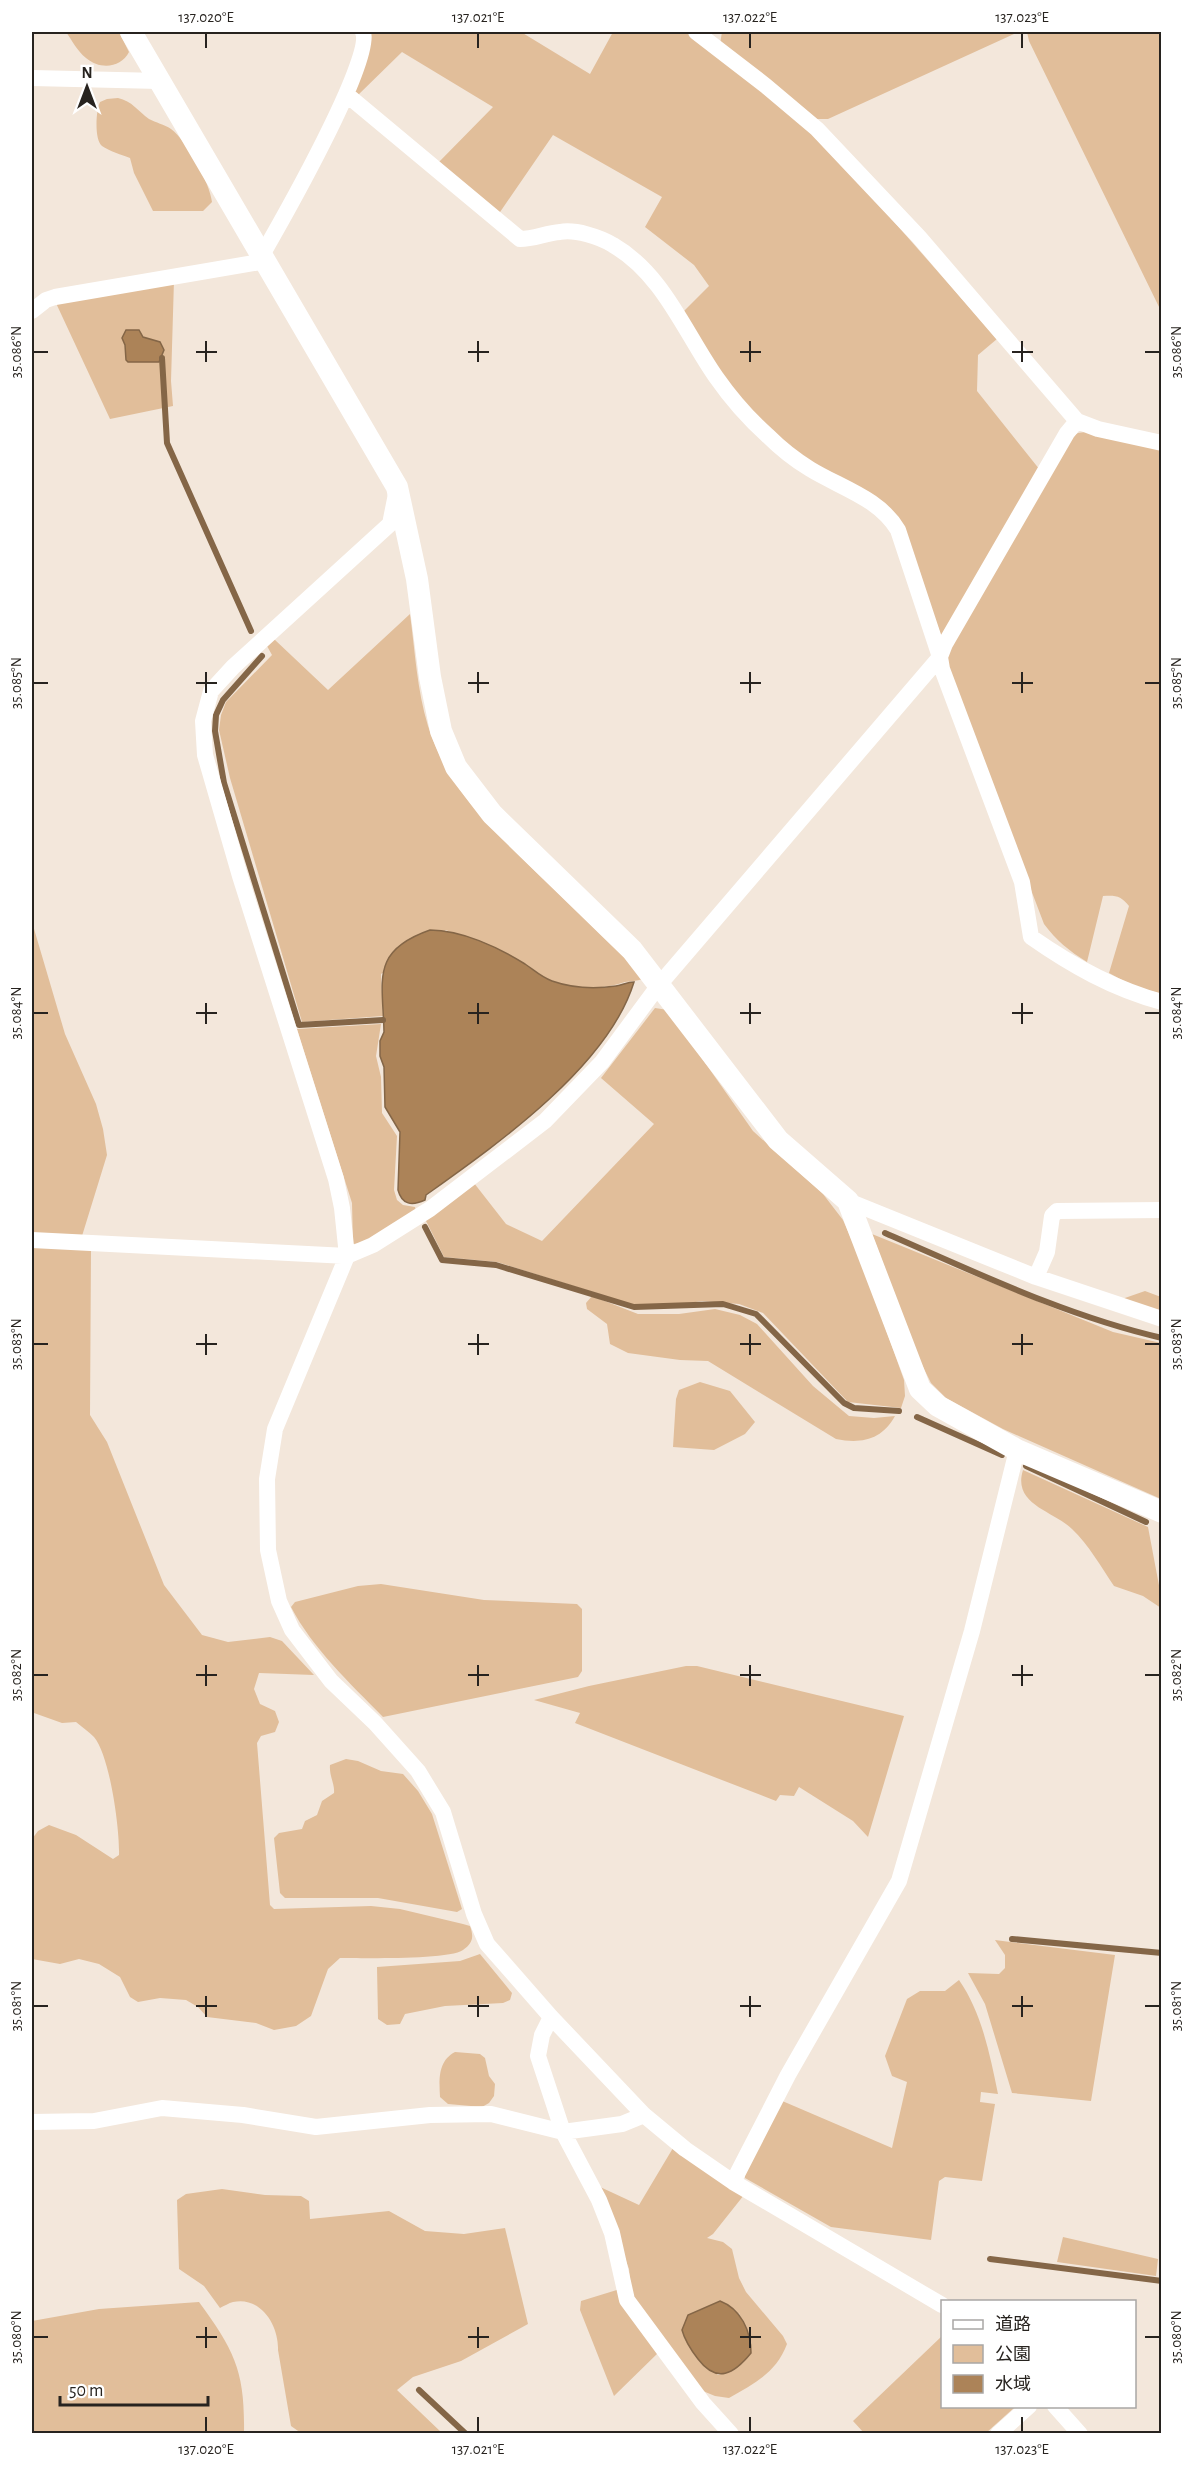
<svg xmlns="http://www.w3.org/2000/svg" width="1193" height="2465" font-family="'Alegreya Sans','Noto Sans JP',sans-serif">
	<rect width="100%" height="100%" fill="#f3e7db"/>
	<path fill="#e1be9a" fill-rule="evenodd" d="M66 32H119L129 52C121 68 100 70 86 58 77 51 72 40 66 32Z
		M367 32H521L590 74 613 32H688L817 134 997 339 978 355 977 391 1040 470 942 638 900 522 787 447 724 381 682 313 709 286 694 265 645 227 662 197 553 135 498 215 437 164 493 107 402 52 356 97 353 85Z
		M722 32H1014V34L828 119H813L720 44Z
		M1027 32H1161V311L1029 41Z
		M118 98C132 101 138 111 149 119 156 123 164 124 171 129 187 141 210 183 212 202L203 211H153L134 173 130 158C122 155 109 151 102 146 94 139 96 110 100 102L107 99Z
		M174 280 171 381 173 406 110 419 55 301Z
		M1092 431 1161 447V994L1133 986 1109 973 1129 906C1121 896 1116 895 1103 896L1087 962C1069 951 1056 940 1044 924L946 666V652L1071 437 1078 433Z
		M410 614C415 651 417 690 428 726 449 791 492 829 539 875 569 903 598 932 628 961L643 979C636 981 631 981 625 982 598 991 566 989 540 976 534 973 531 968 526 965 516 958 504 953 493 947 478 940 461 938 446 930L381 974 383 1016 302 1022 230 778 219 730 221 715 226 702 272 655 267 646 274 639 328 690Z
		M32 922 65 1034 96 1104 103 1129 107 1155 82 1236 32 1233Z
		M655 1008 668 1010 753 1131 823 1194 843 1220 864 1268 904 1380 905 1396 901 1408 848 1402 763 1313 739 1304 702 1301 676 1305H634L497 1262 444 1257 425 1219 474 1183 506 1224 542 1241 654 1124 601 1078Z
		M381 1024 376 1056 381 1077 382 1113 397 1136 394 1190 397 1200 403 1205 415 1207 416 1211 363 1243 353 1244 352 1203 297 1029Z
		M872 1234 1113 1332 1161 1343V1499L1003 1429 946 1398 931 1383 918 1357Z
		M32 1245 91 1250 90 1415 107 1442 164 1585 202 1635 228 1642 270 1637 282 1641 314 1675 259 1673 254 1689 260 1704 275 1711 279 1722 275 1732 261 1736 257 1743 270 1905 274 1909 371 1906 400 1909 463 1924 470 1926C474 1937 473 1943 463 1950 449 1960 361 1958 340 1958L328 1969 311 2016 296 2026 274 2030 256 2023 207 2017 198 2007 186 2000 160 1998 138 2002 130 1997 120 1977 99 1964 79 1959 60 1964 32 1959V1839L38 1831 49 1825 76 1835 113 1859 119 1855C120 1830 110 1756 94 1737 89 1732 82 1727 76 1722L62 1723 34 1713 32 1708Z
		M1145 1291 1161 1297V1313L1122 1299Z
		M592 1296 638 1314H679L715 1309 740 1315 757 1324 813 1386 849 1416 874 1418 895 1416C882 1440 861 1444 836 1439L708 1361 680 1360 628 1353 610 1344 607 1324 587 1309 586 1303Z
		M700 1382 730 1391 755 1422 745 1434 714 1450 673 1447 676 1399 679 1390Z
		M1023 1470 1148 1527 1161 1596V1608L1143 1596 1114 1586C1101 1567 1089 1545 1072 1529 1054 1511 1012 1505 1023 1470Z
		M381 1584 484 1600 577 1604 582 1609V1671L578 1677 383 1717C350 1683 313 1649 291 1607L295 1602 358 1586Z
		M686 1666H697L904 1716 868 1837 853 1821 799 1787 794 1796 780 1795 776 1801 575 1723 580 1713 534 1700 589 1686Z
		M346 1759 358 1761 381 1771 403 1774 418 1791 432 1814 462 1909 457 1912 378 1898H285L280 1893 274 1838 279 1833 302 1829 305 1821 317 1815 322 1801 334 1793C335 1784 329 1776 330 1765Z
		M995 1940 1115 1955 1091 2101 1012 2093 985 2004 968 1973 999 1974 1005 1968V1955Z
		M480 1954 512 1993 510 2000 503 2003 445 2006 405 2014 400 2024 387 2025 378 2019 377 1967 460 1961Z
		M959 1980C982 2013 990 2055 998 2094L981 2092 980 2102 995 2104 982 2181 945 2177 939 2181 931 2240 831 2227 745 2178V2170L780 2100 892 2148 907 2082 892 2076 885 2056 907 1999 920 1991H945Z
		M455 2052 480 2054 485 2058 489 2076 495 2084 494 2096 489 2103 482 2107 448 2104 440 2097C439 2079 438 2061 455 2052Z
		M673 2148 744 2195 713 2234 707 2238 723 2242 732 2249 739 2278 746 2292 783 2336 787 2344C776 2373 755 2383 729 2398L715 2396 698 2389 632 2301 629 2269 598 2186 639 2205ZM739 2313 751 2340C744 2361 741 2368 718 2375L701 2363 684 2337Z
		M222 2189 265 2195 301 2196 309 2201 310 2219 389 2211 425 2231 464 2234 505 2228 528 2324 461 2361 413 2377 397 2390 442 2433H301L291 2426 278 2350C279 2327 262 2296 233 2302 229 2303 224 2306 220 2308L204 2286 179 2269 177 2200 186 2194Z
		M1063 2237 1158 2259 1156 2276 1057 2262Z
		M620 2289 659 2352 614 2396 580 2310 581 2301Z
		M199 2302C235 2351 245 2372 244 2433H32V2321L99 2309Z
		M942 2336V2406L1015 2407 986 2433H864L853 2421Z"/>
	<path fill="#ac8358" stroke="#846647" stroke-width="1.5" d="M126 330H139L143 337 160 342 164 350 159 362H128L126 360 125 345 122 338Z
		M430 930C461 930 498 947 525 964 534 970 541 977 552 981 572 988 595 989 616 986 623 985 627 982 634 982 608 1067 496 1145 426 1195L425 1200C412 1206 402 1205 398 1190L400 1132 385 1107 384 1067 380 1056V1041L384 1032C383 980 370 951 430 930Z
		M720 2301C741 2309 751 2331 751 2353 734 2374 717 2384 698 2359 691 2350 685 2341 682 2330L688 2315Z"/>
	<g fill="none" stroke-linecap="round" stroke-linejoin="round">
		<path stroke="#846647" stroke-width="6" d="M162 358 167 443 251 631
			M262 656 223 700 216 715 215 731 224 783 299 1025 383 1020
			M425 1227 442 1260 496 1265 634 1307 723 1304 756 1314 844 1403 854 1408 899 1411
			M885 1233C975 1272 1066 1316 1162 1338
			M917 1417 1002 1455
			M1026 1466 1146 1522
			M1012 1939 1162 1953
			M990 2259 1162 2281
			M419 2390 466 2434"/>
		<path stroke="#fff" stroke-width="16" d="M696 32 766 86 817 129 919 237 1077 421 1098 429 1162 443
			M32 78 160 81
			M346 94 520 239C534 239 546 233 560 232 575 229 600 237 613 245 663 274 684 331 716 377 730 397 748 418 767 435 779 447 795 460 810 469 841 488 879 498 898 530L940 657 942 669 1022 882 1031 937C1071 965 1113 989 1162 1002
			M262 255C281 222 374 59 363 32
			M32 311 46 300 55 297 266 261
			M396 494 390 524 233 667 211 691 203 721 205 755 240 876 336 1179 342 1208 347 1256 275 1429 267 1479 268 1550 279 1601 292 1630 331 1681 375 1723 418 1771 443 1812 474 1914 487 1944 551 2017 644 2115 685 2149 733 2182 942 2305
			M848 1201 1036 1277 1162 1319
			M32 1240 347 1256 373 1245 430 1209 545 1121 602 1062 659 985 940 657 945 644 1067 433 1077 421
			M1036 1277 1047 1252 1052 1216 1057 1211 1162 1210
			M551 2017 542 2035 538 2056 563 2132 599 2200 612 2233 627 2300 703 2403 731 2434
			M32 2122 94 2121 162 2108 243 2115 316 2127 430 2115 491 2114 563 2132 622 2124 644 2115
			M733 2182 788 2075 899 1881 972 1631 1017 1450
			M1055 2406 1080 2434
			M998 2434 1029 2406"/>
		<path stroke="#fff" stroke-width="22" d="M131 32 397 487 417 579 430 677 441 731 456 767 492 814 632 950 778 1140 848 1201 920 1389 938 1406 1017 1450 1162 1512"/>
	</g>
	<path fill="none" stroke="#27231f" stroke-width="2" d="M206 33V48M478 33V48M750 33V48M1022 33V48M206 341V362M478 341V362M750 341V362M1022 341V362M33 352H48M196 352H217M468 352H489M740 352H761M1012 352H1033M1145 352H1160M206 672V693M478 672V693M750 672V693M1022 672V693M33 683H48M196 683H217M468 683H489M740 683H761M1012 683H1033M1145 683H1160M206 1003V1024M478 1003V1024M750 1003V1024M1022 1003V1024M33 1013H48M196 1013H217M468 1013H489M740 1013H761M1012 1013H1033M1145 1013H1160M206 1334V1355M478 1334V1355M750 1334V1355M1022 1334V1355M33 1344H48M196 1344H217M468 1344H489M740 1344H761M1012 1344H1033M1145 1344H1160M206 1665V1686M478 1665V1686M750 1665V1686M1022 1665V1686M33 1675H48M196 1675H217M468 1675H489M740 1675H761M1012 1675H1033M1145 1675H1160M206 1996V2017M478 1996V2017M750 1996V2017M1022 1996V2017M33 2006H48M196 2006H217M468 2006H489M740 2006H761M1012 2006H1033M1145 2006H1160M206 2327V2348M478 2327V2348M750 2327V2348M33 2337H48M196 2337H217M468 2337H489M740 2337H761M1145 2337H1160M206 2417V2432M478 2417V2432M750 2417V2432M1022 2417V2432"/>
	<rect width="1193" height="2465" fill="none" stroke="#ffffff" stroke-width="66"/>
	<rect x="941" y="2300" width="195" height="108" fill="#ffffff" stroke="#a9a7a5" stroke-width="1.5"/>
	<rect x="953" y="2320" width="30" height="9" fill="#ffffff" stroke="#a9a7a5" stroke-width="1.5"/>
	<text x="995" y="2330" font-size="18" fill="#27231f">道路</text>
	<rect x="953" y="2345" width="30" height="18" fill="#e1be9a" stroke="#a9a7a5" stroke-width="1.5"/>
	<text x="995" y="2360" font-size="18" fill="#27231f">公園</text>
	<rect x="953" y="2375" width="30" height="18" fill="#ac8358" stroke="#a9a7a5" stroke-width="1.5"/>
	<text x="995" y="2390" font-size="18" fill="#27231f">水域</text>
	<g transform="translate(87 87)" stroke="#ffffff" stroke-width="4.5" paint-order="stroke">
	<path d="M0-4.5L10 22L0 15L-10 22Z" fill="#27231f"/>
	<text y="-9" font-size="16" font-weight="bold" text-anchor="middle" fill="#27231f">N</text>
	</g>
	<path d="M60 2396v9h148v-9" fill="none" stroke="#27231f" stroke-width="3"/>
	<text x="69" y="2396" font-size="18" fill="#27231f" stroke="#ffffff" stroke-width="4.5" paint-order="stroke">50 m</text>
	<rect x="33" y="33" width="1127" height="2399" fill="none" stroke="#27231f" stroke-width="2"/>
	<g font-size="15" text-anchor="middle" fill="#27231f">
		<text x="206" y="22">137.020°E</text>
		<text x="478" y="22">137.021°E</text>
		<text x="750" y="22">137.022°E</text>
		<text x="1022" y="22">137.023°E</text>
		<text transform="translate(16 352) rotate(-90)" y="5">35.086°N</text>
		<text transform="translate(1176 352) rotate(-90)" y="5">35.086°N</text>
		<text transform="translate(16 683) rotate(-90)" y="5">35.085°N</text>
		<text transform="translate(1176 683) rotate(-90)" y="5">35.085°N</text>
		<text transform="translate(16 1013) rotate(-90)" y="5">35.084°N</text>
		<text transform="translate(1176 1013) rotate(-90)" y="5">35.084°N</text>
		<text transform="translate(16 1344) rotate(-90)" y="5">35.083°N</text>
		<text transform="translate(1176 1344) rotate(-90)" y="5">35.083°N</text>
		<text transform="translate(16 1675) rotate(-90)" y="5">35.082°N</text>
		<text transform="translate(1176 1675) rotate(-90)" y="5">35.082°N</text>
		<text transform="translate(16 2006) rotate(-90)" y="5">35.081°N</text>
		<text transform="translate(1176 2006) rotate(-90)" y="5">35.081°N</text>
		<text transform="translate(16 2337) rotate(-90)" y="5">35.080°N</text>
		<text transform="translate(1176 2337) rotate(-90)" y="5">35.080°N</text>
		<text x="206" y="2454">137.020°E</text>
		<text x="478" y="2454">137.021°E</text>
		<text x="750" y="2454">137.022°E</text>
		<text x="1022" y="2454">137.023°E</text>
	</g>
</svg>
